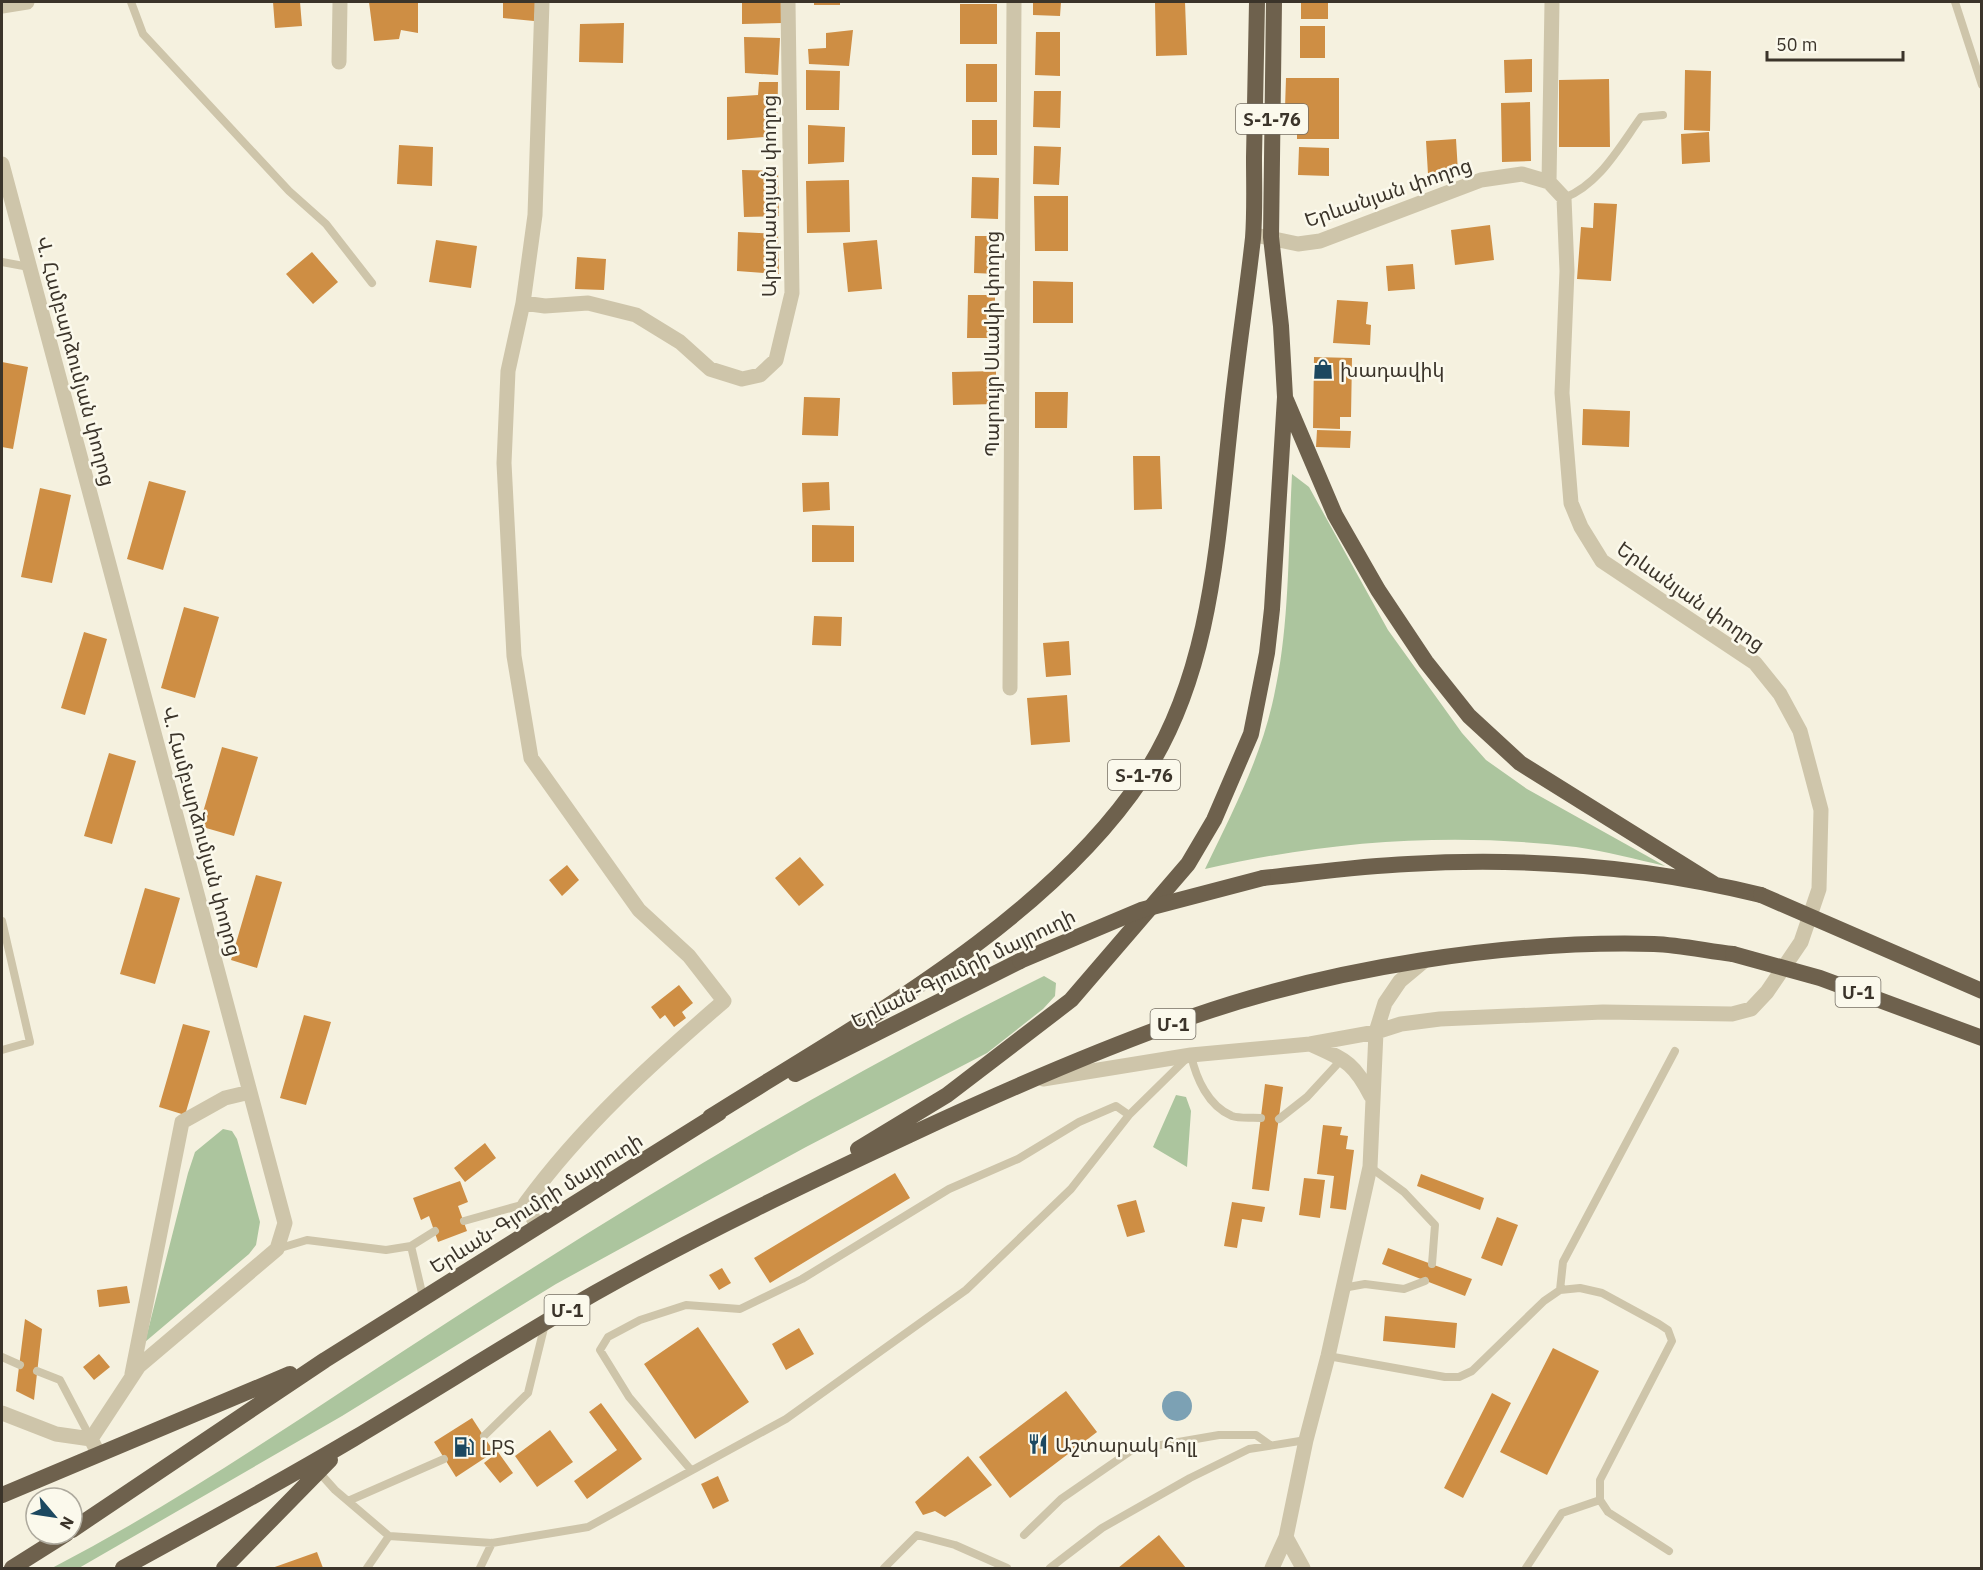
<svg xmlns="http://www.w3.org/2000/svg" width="1983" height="1570" font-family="'IBM Plex Sans','Noto Sans Armenian',sans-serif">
	<rect width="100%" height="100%" fill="#f5f1df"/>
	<path fill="#acc59e" d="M1292 474 1309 487 1388 630 1462 733 1486 760 1527 789 1665 866C1635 859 1605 851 1576 847 1451 832 1327 841 1205 869 1232 813 1261 758 1274 696 1290 624 1288 547 1292 474Z
		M1044 976 1056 983 1055 996 1043 1009 987 1053 806 1147 556 1284 342 1416 79 1568H52C191 1496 320 1404 451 1320 644 1196 839 1077 1044 976Z
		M1176 1095 1186 1097 1191 1111 1187 1167 1153 1147Z
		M223 1129 232 1131 237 1139 260 1222 256 1245 249 1254 145 1342 188 1173 195 1152Z"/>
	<path fill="#7ca1b4" d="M1162 1406a15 15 0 1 1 30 0a15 15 0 1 1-30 0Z"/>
	<path fill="#ce8e44" d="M273 2H300L302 26 275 28Z
		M369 2H418V33L401 30 399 39 374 41Z
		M503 2H536L534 21 503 18Z
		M742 2H782V23L742 24Z
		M814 2H840V5H814Z
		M1033 2H1061L1060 16 1033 15Z
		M1155 2H1185L1187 55 1156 56Z
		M1301 2H1328V19H1301Z
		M960 4H997V44H960Z
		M624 23 623 63 579 62 580 24Z
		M1300 26H1325V58H1300Z
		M853 30 849 66 809 64 808 49 826 48V33Z
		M1036 32H1060V76L1035 75Z
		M744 37 780 38 778 75 745 73Z
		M1532 59V92L1505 93 1504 60Z
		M966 64H997V102H966Z
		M806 70 840 71 839 110H806Z
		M1685 70 1711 71 1710 131 1684 130Z
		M1286 78H1339V139H1297V108H1285Z
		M1609 79 1610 147H1559V80Z
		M759 82H778L777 136 727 140V97L758 95Z
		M1034 91H1061L1060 128 1033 127Z
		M1530 102 1531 161 1502 162 1501 103Z
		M972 120H997V155H972Z
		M808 125 845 127 844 162 808 164Z
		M1709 132 1710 162 1682 164 1681 134Z
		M1456 139 1458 172 1428 174 1426 141Z
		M399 145 433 147 432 186 397 184Z
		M1034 146 1061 147 1059 185 1033 184Z
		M1299 147 1329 148V176L1298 175Z
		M742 170 778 171 779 216 744 217Z
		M972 177 999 178 998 219 971 218Z
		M849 180 850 232 807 233 806 181Z
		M1034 196H1068V251H1035Z
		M1594 203 1617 204 1611 281 1577 279 1581 227 1593 228Z
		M1490 225 1494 260 1455 265 1451 230Z
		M738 232 778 234 779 274 737 271Z
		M975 236H999L998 274 974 273Z
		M436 240 477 246 471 288 429 282Z
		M877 240 882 289 848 292 843 243Z
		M312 252 338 282 313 304 286 274Z
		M577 257 606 259 604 290 575 289Z
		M1413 264 1415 289 1388 291 1386 266Z
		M1033 281 1073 282V323H1033Z
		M968 295H995V338H967Z
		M1337 300 1368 302 1366 324 1371 325 1370 345 1333 343Z
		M1314 357 1352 358 1351 417H1340V429L1313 428Z
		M2 362 28 367 13 449 2 447Z
		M996 371V404L953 405 952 372Z
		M1035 392H1068L1067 428H1035Z
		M804 397 840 398 838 436 802 435Z
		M1583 409 1630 411 1629 447 1582 445Z
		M1317 430 1351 431 1350 448 1316 447Z
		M1133 456H1160L1162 509 1134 510Z
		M149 481 186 491 163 570 127 559Z
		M829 482 830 510 803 512 802 483Z
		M40 488 71 495 52 583 21 577Z
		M812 525 854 526V562H812Z
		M184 607 219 617 195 698 161 688Z
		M814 616 842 617 841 646 812 645Z
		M84 632 107 639 85 715 61 708Z
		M1069 641 1071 675 1046 677 1043 643Z
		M1067 695 1070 742 1031 745 1027 698Z
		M222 747 258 757 234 836 199 826Z
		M109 753 136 761 112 844 84 836Z
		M800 857 824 885 799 906 775 878Z
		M567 865 579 880 562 896 549 880Z
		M256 875 282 882 257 968 231 960Z
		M145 888 180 898 155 984 120 974Z
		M679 985 693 1003 682 1012 686 1018 674 1027 665 1015 660 1019 651 1007Z
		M304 1015 331 1022 306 1105 280 1098Z
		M183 1024 210 1031 185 1115 159 1107Z
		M1265 1084 1283 1087 1269 1191 1252 1189Z
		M1323 1125 1342 1127 1340 1135 1348 1136 1346 1149 1354 1150 1346 1210 1330 1208 1334 1176 1317 1174Z
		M485 1143 496 1158 465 1182 454 1168Z
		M895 1173 910 1198 770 1283 754 1258Z
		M1421 1174 1484 1198 1480 1210 1417 1186Z
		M1304 1178 1325 1180 1320 1218 1299 1215Z
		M460 1181 468 1202 458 1206 467 1231 438 1242 429 1216 421 1220 413 1198Z
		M1136 1200 1145 1232 1127 1237 1117 1205Z
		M1232 1202 1265 1207 1262 1222 1242 1219 1237 1248 1224 1246Z
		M1497 1217 1518 1225 1502 1266 1481 1258Z
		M1388 1248 1472 1279 1465 1296 1382 1264Z
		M722 1268 731 1283 719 1290 709 1275Z
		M127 1286 130 1303 99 1307 97 1290Z
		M1385 1316 1457 1323 1455 1348 1383 1341Z
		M25 1319 42 1329 34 1400 16 1391Z
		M698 1327 749 1402 695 1439 644 1364Z
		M799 1328 814 1354 786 1370 772 1344Z
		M1553 1348 1599 1371 1547 1475 1500 1452Z
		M99 1354 110 1367 94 1380 83 1367Z
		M1066 1391 1097 1432 1010 1498 979 1457Z
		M1492 1393 1511 1403 1463 1498 1444 1488Z
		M601 1403 642 1459 587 1499 574 1481 617 1450 589 1412Z
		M472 1418 494 1452 456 1477 434 1442Z
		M550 1430 573 1462 537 1487 515 1456Z
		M498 1452 513 1473 500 1483 484 1463Z
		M968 1456 992 1485 945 1517 935 1511 923 1515 915 1502Z
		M718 1476 729 1501 713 1509 701 1484Z
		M1159 1535 1186 1568H1118Z
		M317 1552 323 1568H272Z"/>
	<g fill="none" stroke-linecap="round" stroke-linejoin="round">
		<path stroke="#cec5aa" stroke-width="8" d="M131 2 143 34 289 191 326 224 372 283
			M1955 2 1982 85
			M1564 198C1599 185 1620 146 1641 117L1663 115
			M2 262 29 267
			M2 921 30 1042 2 1050
			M1191 1055C1196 1078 1208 1106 1232 1116 1240 1119 1253 1117 1261 1118
			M1279 1119 1307 1097 1342 1059
			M1370 1167 1404 1192 1435 1225 1432 1264
			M464 1221 525 1204
			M411 1246 423 1297
			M277 1249 307 1240 386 1250 411 1246 435 1231
			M1343 1288 1365 1284 1404 1289 1425 1281
			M1560 1290 1563 1262 1675 1051
			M1328 1356 1445 1377H1459L1472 1371 1544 1301 1560 1290 1580 1288 1602 1293 1659 1324 1668 1330 1672 1341 1600 1480V1500L1608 1512 1669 1551
			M2 1357 20 1365
			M37 1371 60 1380 91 1439
			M484 1436 528 1393 545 1324
			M691 1470 629 1397 600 1350 608 1337 640 1320 686 1305 740 1309 802 1279 949 1189 1018 1159 1079 1122 1116 1106 1129 1115
			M318 1471 335 1490 389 1536 492 1543 588 1527 786 1419 966 1290 1071 1189 1129 1115 1187 1058
			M348 1501 444 1459
			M1024 1535 1061 1499 1132 1450 1219 1435H1256L1270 1445
			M367 1568 389 1536
			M480 1568 492 1543
			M884 1568 917 1535 955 1545 1007 1568
			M1050 1568 1102 1528 1190 1478 1249 1449 1306 1440
			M1526 1568 1562 1513 1600 1500"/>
		<path stroke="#cec5aa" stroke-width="15" d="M2 6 27 2
			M339 62 340 2
			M2 164 285 1223 277 1249 139 1366 91 1439
			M1549 182 1552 2
			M523 303 545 306 588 303 636 315 680 342 710 369 742 379 760 375 776 360 792 293 788 2
			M1010 688 1014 2
			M1310 1044C1345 1060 1353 1061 1371 1096
			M1043 1079 1191 1055 1310 1044 1376 1032 1401 1024 1440 1019 1603 1012 1732 1014 1751 1009 1767 992 1801 942 1819 889 1821 810 1800 731 1780 694 1755 663 1602 561 1581 527 1571 503 1562 393 1567 271 1564 198 1549 182 1522 174 1481 180 1320 241 1298 244 1260 236
			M537 1225 525 1204C581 1127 652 1063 724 1001L689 956 639 910 531 758 514 656 504 463 508 371 523 303 535 215 542 2
			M132 1374 182 1122 225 1098 250 1092
			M2 1413 56 1434 91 1439 95 1447
			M1286 1537 1303 1568
			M1272 1568 1286 1537 1306 1440 1328 1356 1370 1167 1376 1032 1385 1003 1400 981 1424 961"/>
		<path stroke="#6e614d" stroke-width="16" d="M1286 400 1335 515 1378 590 1426 662 1469 716 1520 763 1714 884
			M1263 878C1311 873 1360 866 1408 864 1525 857 1647 867 1761 895
			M795 1074 1020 961
			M710 1117C856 1025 1046 923 1143 777 1211 674 1217 545 1230 426 1236 363 1246 301 1253 238 1255 212 1254 184 1254 157 1255 105 1256 53 1257 2
			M858 1149 947 1095 1071 1000 1188 864 1214 820 1251 734 1267 653 1272 609 1285 397 1281 326 1271 237 1274 2
			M2 1495 290 1374
			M72 1530 325 1360 719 1113
			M12 1568 66 1534
			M123 1568C200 1526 277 1484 353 1439 434 1391 513 1340 595 1293 700 1234 809 1182 918 1131 1008 1089 1100 1049 1194 1016 1332 968 1508 940 1654 944 1680 945 1707 951 1733 954
			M224 1568 330 1460"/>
		<path stroke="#6e614d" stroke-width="16" d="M1761 895 1982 991
			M1733 954 1820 978 1982 1038
			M1020 961 1141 910 1263 878"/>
	</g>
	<defs>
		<g id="shop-bare" transform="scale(1.62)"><path d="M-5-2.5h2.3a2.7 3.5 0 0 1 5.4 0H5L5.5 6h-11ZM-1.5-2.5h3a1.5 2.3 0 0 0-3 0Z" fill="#1c4860" stroke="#fbf9ec" stroke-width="2.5" paint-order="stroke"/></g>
		<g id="restaurant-bare" transform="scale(1.62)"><path d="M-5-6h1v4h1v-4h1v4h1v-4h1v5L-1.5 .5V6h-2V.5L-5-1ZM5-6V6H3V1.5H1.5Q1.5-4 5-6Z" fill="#1c4860" stroke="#fbf9ec" stroke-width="2.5" paint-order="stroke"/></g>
		<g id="fuel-bare" transform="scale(1.62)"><path d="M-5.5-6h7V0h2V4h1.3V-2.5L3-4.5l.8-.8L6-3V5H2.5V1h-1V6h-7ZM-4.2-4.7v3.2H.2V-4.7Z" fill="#1c4860" stroke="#fbf9ec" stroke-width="2.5" paint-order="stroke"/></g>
	</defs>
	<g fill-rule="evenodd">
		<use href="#shop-bare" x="1323" y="369"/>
		<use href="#restaurant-bare" x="1038" y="1444"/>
		<use href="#fuel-bare" x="464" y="1447"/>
	</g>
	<g text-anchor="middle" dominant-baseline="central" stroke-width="5" stroke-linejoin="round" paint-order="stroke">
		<g fill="#fbf9ec" stroke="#756f64" stroke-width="1.5">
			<rect x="1236" y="104" width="72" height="30" rx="4.5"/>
			<rect x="1108" y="760" width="72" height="30" rx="4.5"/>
			<rect x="1835.5" y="977" width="45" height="30" rx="4.5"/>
			<rect x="1150.5" y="1009" width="45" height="30" rx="4.5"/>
			<rect x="544.5" y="1295" width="45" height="30" rx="4.5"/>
		</g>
		<g font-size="18" font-weight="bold" fill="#3b342a">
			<text x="1272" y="119">Տ-1-76</text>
			<text x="1144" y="775">Տ-1-76</text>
			<text x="1858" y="992">Մ-1</text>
			<text x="1173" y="1024">Մ-1</text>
			<text x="567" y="1310">Մ-1</text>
		</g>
		<g font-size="20" fill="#3b342a" stroke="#fbf9ec">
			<text transform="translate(1388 192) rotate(-19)">Երևանյան փողոց</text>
			<text transform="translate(768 196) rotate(-90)">Արարատյան փողոց</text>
			<text transform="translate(991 344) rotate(-90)">Պարույր Սևակի փողոց</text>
			<text transform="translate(76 361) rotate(75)">Վ. Համբարձումյան փողոց</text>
			<text transform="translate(1691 596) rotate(35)">Երևանյան փողոց</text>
			<text transform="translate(202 831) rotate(75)">Վ. Համբարձումյան փողոց</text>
			<text transform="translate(963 968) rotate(-26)">Երևան-Գյումրի մայրուղի</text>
			<text transform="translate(536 1203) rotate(-32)">Երևան-Գյումրի մայրուղի</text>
		</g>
		<g font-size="20" fill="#3b342a" stroke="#fbf9ec" text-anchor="start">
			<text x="1340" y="369">խադավիկ</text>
			<text x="1055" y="1444">Աշտարակ հոլլ</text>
			<text x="481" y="1447">LPS</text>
		</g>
	</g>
	<rect width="1983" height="1570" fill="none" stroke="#3b342a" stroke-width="6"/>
	<g transform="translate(54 1516) rotate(119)"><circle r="28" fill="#fbf9ec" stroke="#aeaa9e" stroke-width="1.5"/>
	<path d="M0-4.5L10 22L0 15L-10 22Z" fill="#1c4860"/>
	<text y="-9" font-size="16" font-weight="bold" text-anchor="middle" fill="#3b342a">N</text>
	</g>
	<path d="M1767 51v9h136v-9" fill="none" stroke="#3b342a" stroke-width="3"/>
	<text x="1776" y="51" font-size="18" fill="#3b342a" stroke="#fbf9ec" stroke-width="4.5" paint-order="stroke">50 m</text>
</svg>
